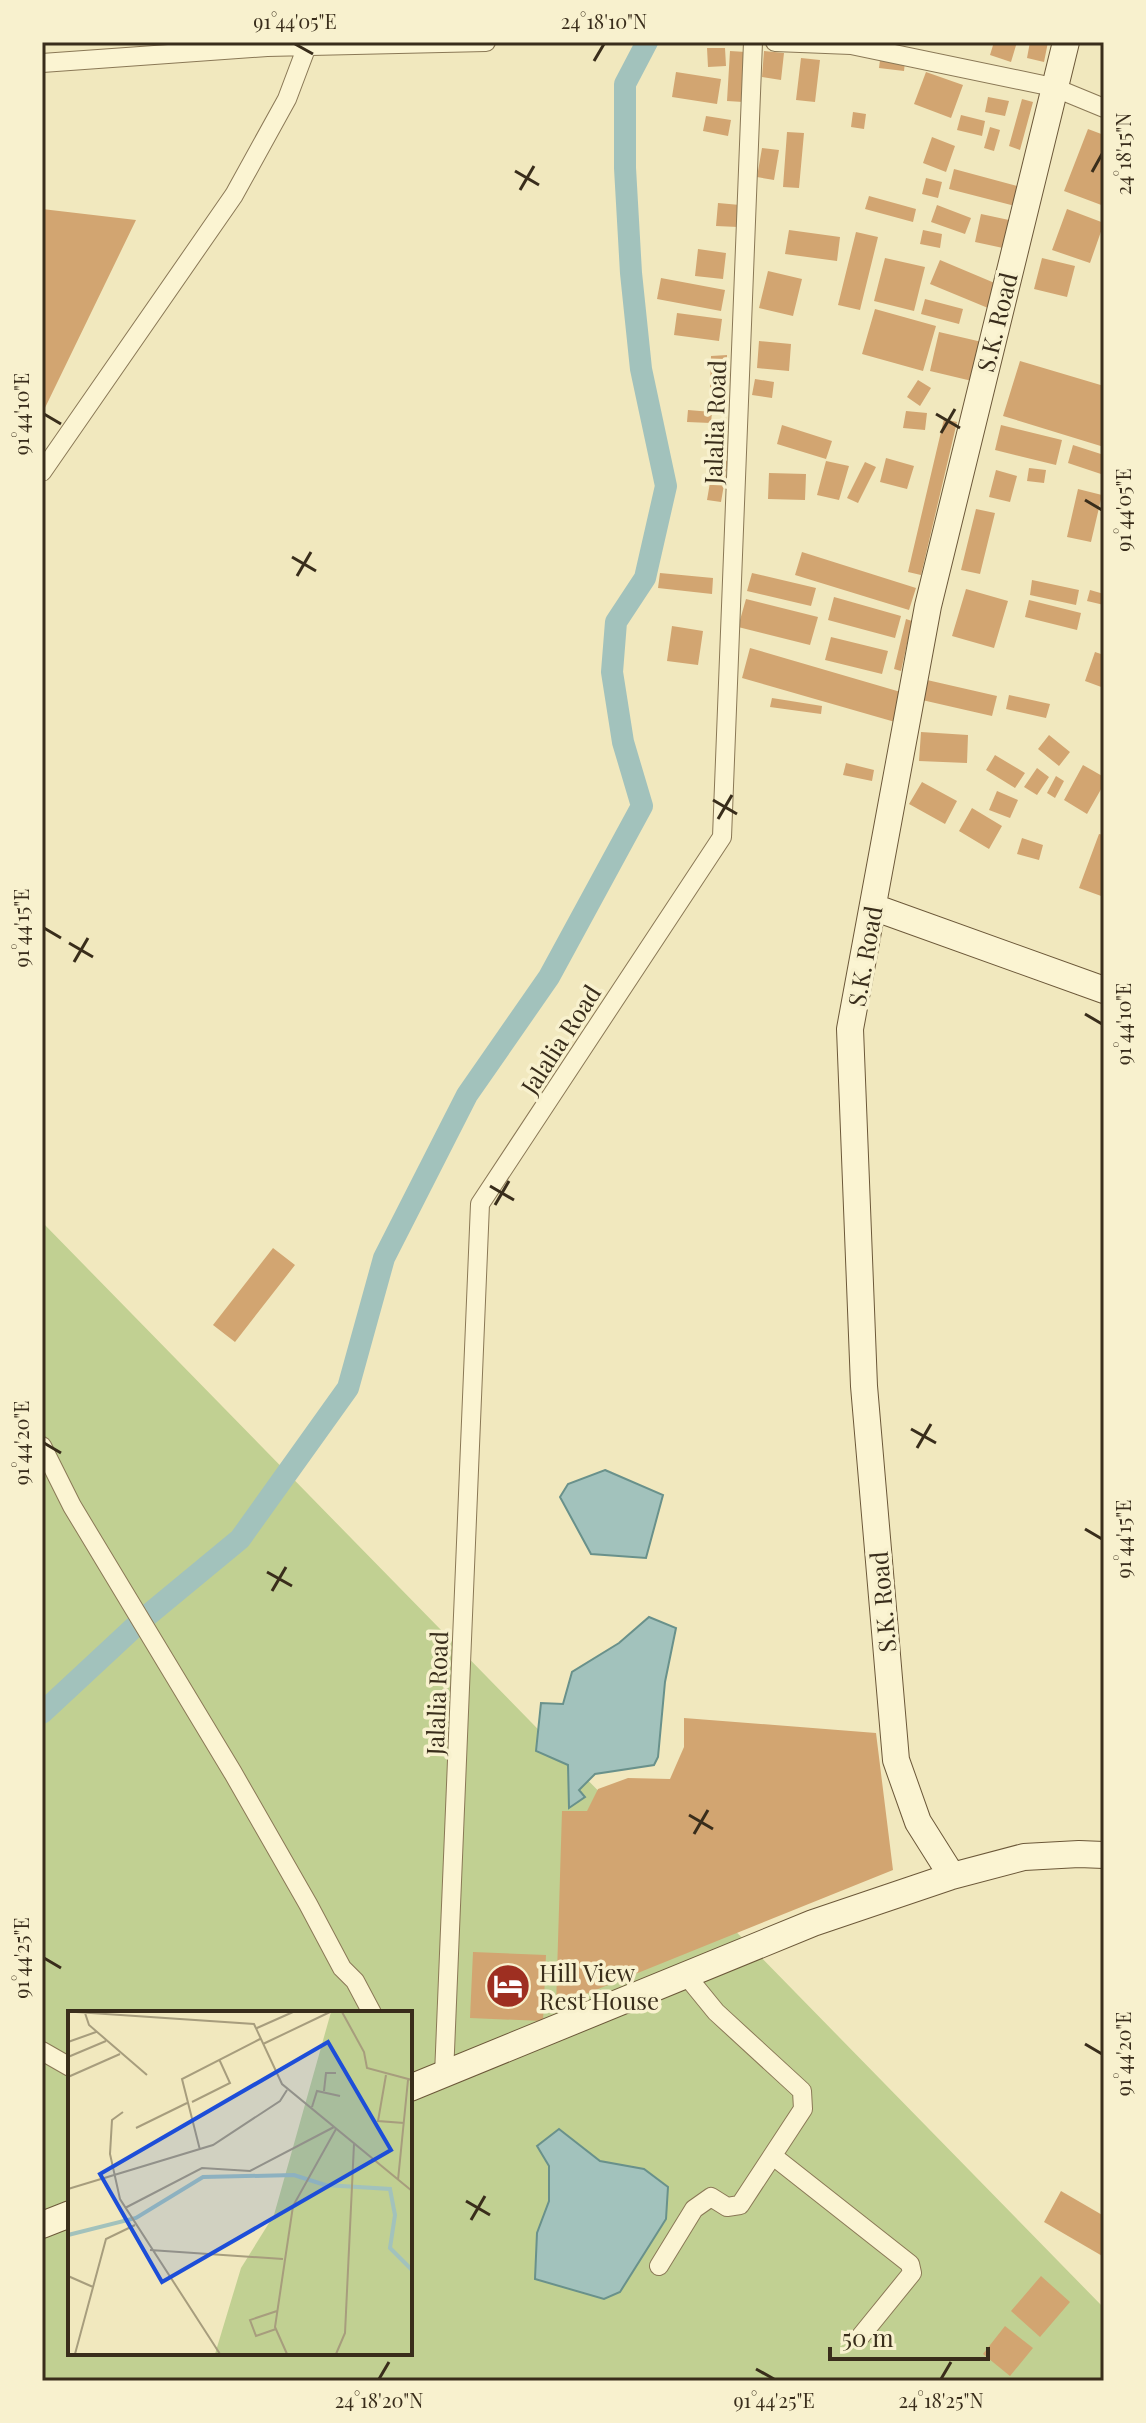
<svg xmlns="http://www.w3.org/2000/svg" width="1146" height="2423" font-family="'Playfair Display',serif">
	<rect width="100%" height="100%" fill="#f1e8be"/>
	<path fill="#c1d092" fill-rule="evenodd" d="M42 1222 1104 2308V2381H42ZM70 2013H410V2353H70Z"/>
	<path fill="#a2c2bc" stroke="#69918b" stroke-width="2" d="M605 1470 663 1495 646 1558 591 1554 560 1497 568 1484Z
		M649 1617 676 1628 665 1682 658 1757 654 1765 595 1774 579 1790 585 1797 569 1808 568 1765 536 1751 541 1703 563 1704 572 1672 619 1643Z
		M559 2129 600 2161 644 2169 668 2187 666 2219 620 2292 604 2299 535 2279 537 2233 549 2201V2166L537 2146Z"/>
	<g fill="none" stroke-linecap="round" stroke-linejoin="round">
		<path stroke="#a2c2bc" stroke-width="22" d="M42 1713 142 1620 240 1539 348 1388 384 1258 467 1095 549 977 642 806 623 742 612 672 616 622 645 578 666 486 641 369 631 273 625 168V84L647 42"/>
	</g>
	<path fill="#d2a571" d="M994 42H1017L1011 62 990 55Z
		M1030 42H1048L1044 62 1027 58Z
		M707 48H725L726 66 708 67Z
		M730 51 746 52 743 102 727 101Z
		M764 51 784 53 781 80 762 77Z
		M801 58 820 60 815 102 796 100Z
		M880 60 905 62 904 71 879 68Z
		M676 72 721 79 717 104 672 97Z
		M926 72 963 85 951 118 914 104Z
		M988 97 1009 101 1005 116 985 112Z
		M1022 99 1033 102 1020 150 1009 146Z
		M853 112 866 114 864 129 851 127Z
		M961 115 985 121 982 136 957 130Z
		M706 116 731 120 728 136 703 131Z
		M990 127 1000 130 994 151 984 148Z
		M1088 129 1104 135V206L1064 191Z
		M787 132 804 133 799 188 783 187Z
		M932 137 955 146 946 172 923 163Z
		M762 148 779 150 774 180 757 177Z
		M954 169 1024 188 1019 207 949 189Z
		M926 178 942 182 938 198 922 194Z
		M869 196 916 209 913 222 865 209Z
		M718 203 740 205 738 227 716 226Z
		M937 205 971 218 965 234 931 222Z
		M42 209 136 220 42 414Z
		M1067 209 1104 223 1090 263 1052 250Z
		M981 214 1009 220 1003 248 975 242Z
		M789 230 840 237 837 261 785 254Z
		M923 230 942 234 940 248 920 244Z
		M856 232 878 237 860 310 838 305Z
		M698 249 726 253 723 279 695 276Z
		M885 258 925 267 914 311 874 301Z
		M1042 258 1075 266 1067 297 1034 289Z
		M940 260 997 284 988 308 930 284Z
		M768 271 802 279 793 316 759 308Z
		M661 278 725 290 721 311 657 299Z
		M925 299 963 309 959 324 921 314Z
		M875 309 936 326 923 371 862 354Z
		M677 313 722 319 719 341 674 335Z
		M939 332 982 342 972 381 930 371Z
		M759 341 791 344 789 371 757 368Z
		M727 355 726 388H710L711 356Z
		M1020 361 1104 386V447L1003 416Z
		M755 379 774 382 772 398 752 395Z
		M918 380 931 388 920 406 907 397Z
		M688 410 712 412 711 423 687 422Z
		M906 411 927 413 925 430 903 428Z
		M944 419 957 422 921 575 908 572Z
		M782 425 832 441 826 459 777 444Z
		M1001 425 1062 440 1056 465 995 450Z
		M1073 445 1104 455V475L1068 463Z
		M886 458 914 466 907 489 880 482Z
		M714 459 728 461 721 502 707 500Z
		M826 461 849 466 839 500 817 495Z
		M865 462 876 467 858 503 847 498Z
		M1029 468 1046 470 1044 483 1027 481Z
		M996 470 1017 476 1010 502 989 497Z
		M769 473 806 474 805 500 768 499Z
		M1078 489 1102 495 1091 542 1067 537Z
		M976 509 995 513 980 574 961 570Z
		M802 552 916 588 909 610 795 575Z
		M660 573 713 578 712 594 658 588Z
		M752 573 816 588 811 606 747 591Z
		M1032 580 1079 590 1076 605 1030 595Z
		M966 589 1008 601 994 648 952 636Z
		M1090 590 1104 594V605L1087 601Z
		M834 597 901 616 895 638 828 620Z
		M746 599 818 617 810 645 738 627Z
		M1029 600 1081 613 1077 630 1025 617Z
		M906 619 912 621 901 671 894 669Z
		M672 626 703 631 698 665 667 661Z
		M831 637 888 651 882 674 825 660Z
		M750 648 904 693 895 722 742 678Z
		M1095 652 1104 655V688L1085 681Z
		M927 680 997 696 992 716 922 700Z
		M1009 695 1050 704 1046 718 1006 709Z
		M772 698 822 706 821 714 770 707Z
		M921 732 968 735 967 763 919 761Z
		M1049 735 1070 752 1059 766 1038 749Z
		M995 755 1025 773 1015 788 986 770Z
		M846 763 874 770 872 781 843 775Z
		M1083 765 1104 777V784L1087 814 1064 800Z
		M1037 768 1049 777 1037 795 1024 787Z
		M1056 776 1064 781 1055 798 1047 793Z
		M922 782 957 801 945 824 909 804Z
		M997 791 1018 800 1010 818 989 810Z
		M972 808 1002 826 989 849 959 831Z
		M1099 834 1104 835V897L1079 888Z
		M1022 838 1043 845 1039 860 1017 854Z
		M273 1248 295 1265 235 1342 213 1325Z
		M684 1718 876 1733 893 1870 556 2006 562 1811H587L598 1789 628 1778 670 1779 684 1747Z
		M473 1952 546 1955 543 2021 470 2018Z
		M1061 2191 1104 2216V2257L1044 2222Z
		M1041 2276 1070 2302 1040 2337 1011 2311Z
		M1005 2326 1033 2348 1010 2376 983 2354Z"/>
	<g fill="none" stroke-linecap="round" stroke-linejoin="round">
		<g stroke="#8a7856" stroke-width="20">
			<path id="street" d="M775 42 851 45 1053 87 1104 108
				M42 63 267 47 486 42
				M42 472 234 195 287 99 307 46
				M42 1446 72 1506 233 1773 308 1904 342 1968 355 1981 372 2013
				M42 2051 70 2067
				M444 2075 480 1204 722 837 753 42
				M773 2156 910 2264 912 2273 860 2337
				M659 2266 694 2209 711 2197 727 2207 740 2205 803 2109 802 2091 716 2012 685 1974"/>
		</g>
		<g stroke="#6c5839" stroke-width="28">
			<path id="secondary" d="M873 907 1104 990
				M952 1876 918 1822 896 1760 864 1386 850 1029 928 606 1066 42
				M410 2088 813 1923 952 1876 1024 1857 1079 1854 1104 1855
				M42 2225 70 2214"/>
		</g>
		<use href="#street" stroke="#fbf4d2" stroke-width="18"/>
		<use href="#secondary" stroke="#fbf4d2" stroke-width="26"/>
	</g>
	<path fill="none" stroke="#392d1b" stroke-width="3" d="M295 44 313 54M594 61 604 44M515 171 539 185M1092 172 1102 154M520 190 534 166M44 414 61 424M936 414 960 428M941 433 955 409M1085 500 1102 510M292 557 316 571M297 576 311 552M713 800 737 814M718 819 732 795M44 928 61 938M69 943 93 957M74 962 88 938M1085 1014 1102 1024M490 1186 514 1200M495 1205 509 1181M911 1429 936 1443M44 1443 61 1453M917 1448 931 1424M1085 1529 1102 1539M267 1572 292 1586M272 1591 286 1567M689 1815 713 1829M694 1834 708 1810M44 1958 61 1968M1085 2044 1102 2054M466 2201 490 2215M471 2220 485 2196M756 2369 774 2379M379 2379 389 2362M941 2379 951 2362"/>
	<defs>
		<g id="hotel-disc" transform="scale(2.3)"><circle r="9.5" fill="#9e2f21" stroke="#f8f1ce"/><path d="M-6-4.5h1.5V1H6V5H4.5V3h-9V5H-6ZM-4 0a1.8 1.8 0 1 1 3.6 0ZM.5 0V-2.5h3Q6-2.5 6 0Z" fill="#fff"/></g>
	</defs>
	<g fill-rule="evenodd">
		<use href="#hotel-disc" x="508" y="1986"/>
	</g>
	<g text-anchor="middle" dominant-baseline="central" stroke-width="7" stroke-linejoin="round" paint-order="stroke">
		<g font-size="24" fill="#392d1b" stroke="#f8f1ce">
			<text transform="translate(996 322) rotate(-76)">S.K. Road</text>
			<text transform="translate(714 422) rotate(-88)">Jalalia Road</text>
			<text transform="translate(864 956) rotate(-80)">S.K. Road</text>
			<text transform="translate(560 1039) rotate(-57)">Jalalia Road</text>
			<text transform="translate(882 1602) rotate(-95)">S.K. Road</text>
			<text transform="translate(436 1693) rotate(-88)">Jalalia Road</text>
		</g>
		<g font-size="24" fill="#392d1b" stroke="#f8f1ce" text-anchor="start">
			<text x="539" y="1972">Hill View<tspan x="539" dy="28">Rest House</tspan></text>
		</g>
	</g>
	<g transform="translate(68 2011)">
		<rect width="344" height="344" fill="#f1e8be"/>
		<path d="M263 1H344V343H147L173 257 206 204Z" fill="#c1d092"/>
		<path fill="none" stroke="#a2c2bc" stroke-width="4" d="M0 224 68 207 135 166 226 164 257 174 322 178 327 204 322 237 344 259"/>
		<path fill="none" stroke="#a79d7d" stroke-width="2" d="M8 1 186 13 214 73 344 180M274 1 296 41 299 57 344 69M17 2 21 14 79 64M189 17 225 1M0 31 28 21M195 33 262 1M0 46 38 30M318 64 310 110 336 112M0 66 52 43M256 80 258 62H268M124 91 162 72 151 48M244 96 249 80 272 85M55 101 44 109 42 143 52 188 152 343M68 117 119 92M132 139 114 68 192 28M330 169 340 69M0 178 145 134 212 90 219 79M57 197 134 157 182 160 266 116M82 239 215 248M0 265 25 276M208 318 188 325 182 309 209 300M7 343 38 228 67 214M219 343 207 316 225 195 268 118M268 343 277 322 286 133"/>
		<path fill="#1d4ed8" fill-opacity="0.15" stroke="#1d4ed8" stroke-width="4" d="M260 31 323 139 94 271 32 163Z"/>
		<rect width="344" height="344" fill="none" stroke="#392d1b" stroke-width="4"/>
	</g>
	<rect width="1146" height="2423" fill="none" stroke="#f8f1ce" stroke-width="88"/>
	<path d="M830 2347v12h158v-12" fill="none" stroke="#392d1b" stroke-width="4"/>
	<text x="842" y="2347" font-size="24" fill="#392d1b" stroke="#f8f1ce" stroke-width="6" paint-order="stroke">50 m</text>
	<rect x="44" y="44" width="1058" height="2335" fill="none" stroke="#392d1b" stroke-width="3"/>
	<g font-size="20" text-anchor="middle" fill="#392d1b">
		<text x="295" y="29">91°44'05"E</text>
		<text x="604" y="29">24°18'10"N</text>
		<text transform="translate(1124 154) rotate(-90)" y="7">24°18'15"N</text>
		<text transform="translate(22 414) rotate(-90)" y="7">91°44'10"E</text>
		<text transform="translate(1124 510) rotate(-90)" y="7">91°44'05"E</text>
		<text transform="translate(22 928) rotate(-90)" y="7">91°44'15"E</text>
		<text transform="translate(1124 1024) rotate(-90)" y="7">91°44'10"E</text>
		<text transform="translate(22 1443) rotate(-90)" y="7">91°44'20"E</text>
		<text transform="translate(1124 1539) rotate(-90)" y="7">91°44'15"E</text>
		<text transform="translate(22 1958) rotate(-90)" y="7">91°44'25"E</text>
		<text transform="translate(1124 2054) rotate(-90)" y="7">91°44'20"E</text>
		<text x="379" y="2408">24°18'20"N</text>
		<text x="774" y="2408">91°44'25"E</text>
		<text x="941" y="2408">24°18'25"N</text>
	</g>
</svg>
